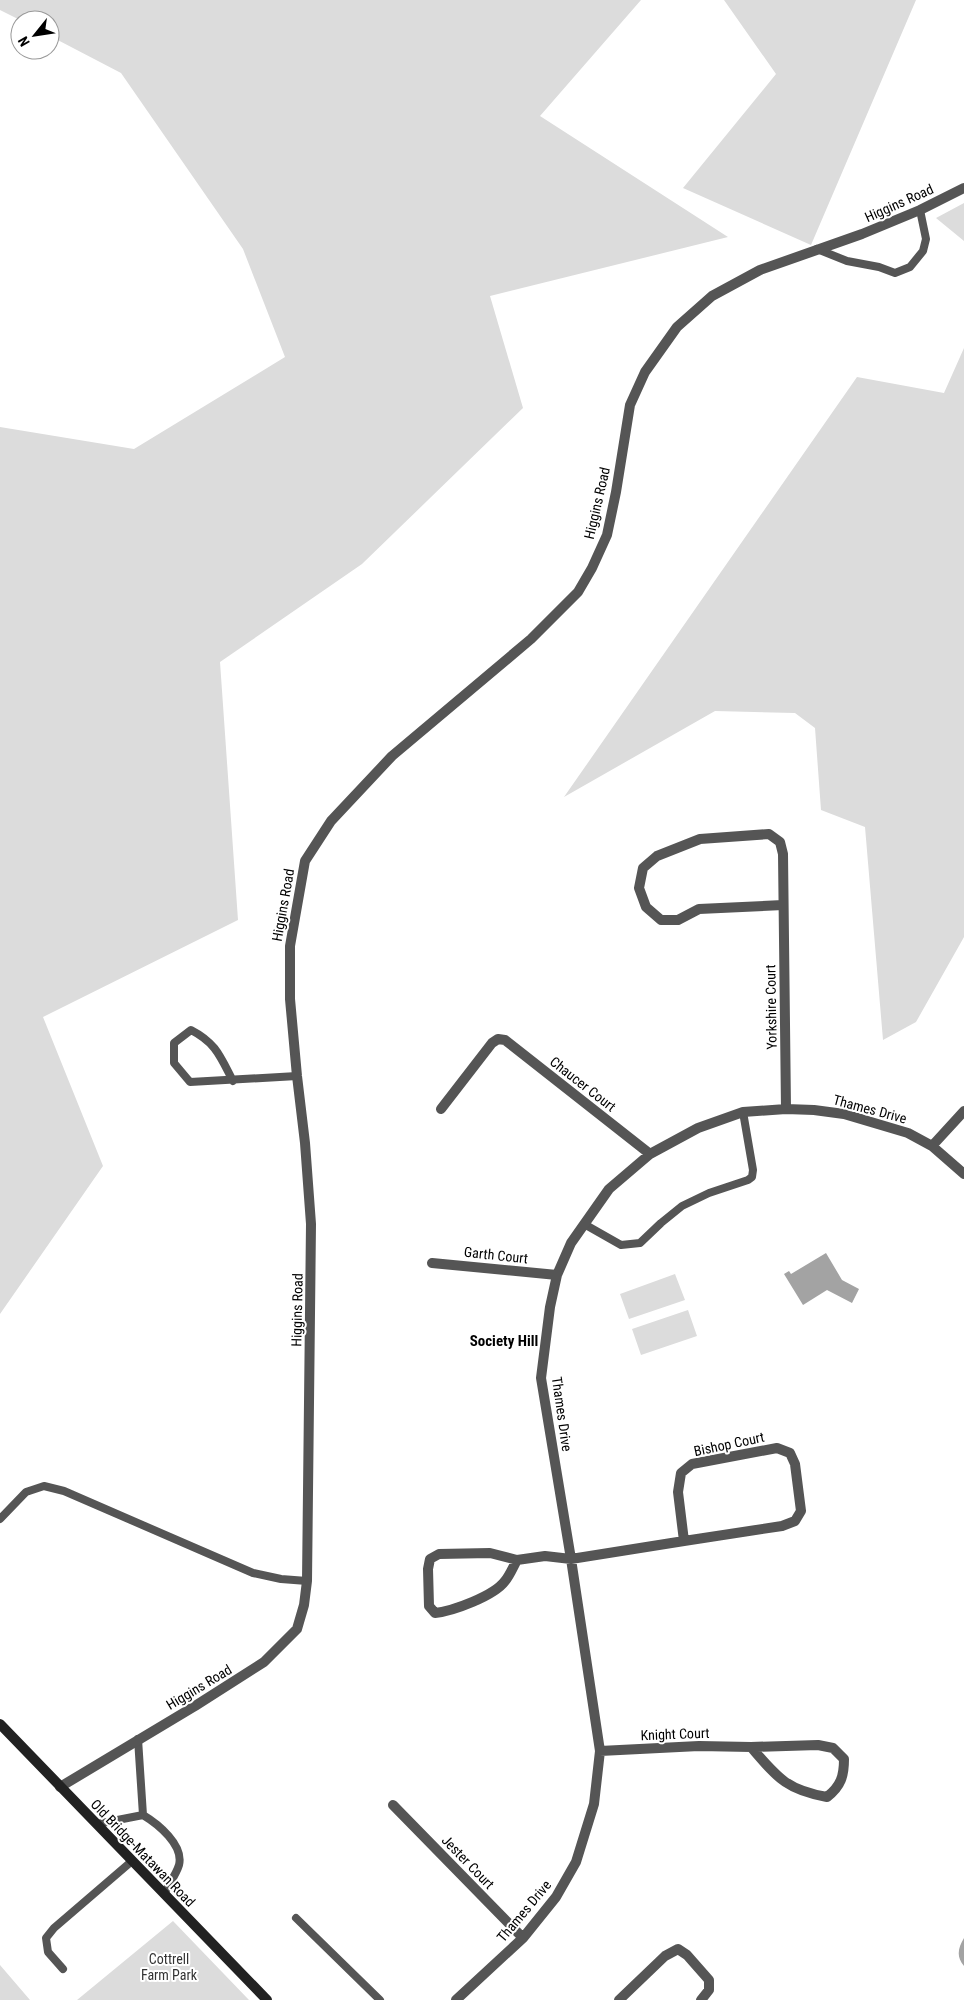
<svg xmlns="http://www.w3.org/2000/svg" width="964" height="2000" font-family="'Roboto Condensed',sans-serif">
	<rect width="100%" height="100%" fill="#fff"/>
	<path fill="#dcdcdc" d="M0 0H641L540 116 728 237 490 296 523 408 362 564 220 662 238 920 43 1017 103 1166 0 1314V427L134 449 285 357 243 249 121 73 50 36V20H20L0 10Z
		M724 0H916L811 245 683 188 776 74Z
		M964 203V241L936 218Z
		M964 348V937L916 1022 883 1040 865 827 821 810 815 728 795 713 715 711 564 797 857 377 944 393Z
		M675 1274 685 1300 629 1319 620 1294Z
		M688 1310 697 1336 641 1355 632 1329Z
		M173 1921 249 2000H77Z
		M0 1965 30 2000H0Z"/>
	<path fill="#a3a3a3" d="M826 1253 842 1280 859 1289 852 1303 827 1290 803 1305 784 1274 789 1271 791 1274Z
		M964 1938V1966C956 1957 958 1948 964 1938Z"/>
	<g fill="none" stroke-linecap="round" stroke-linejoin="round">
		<path stroke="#555" stroke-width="8" d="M817 249 847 261 879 267 895 273 910 267 923 251 926 239 920 210
			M233 1081C220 1056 216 1043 191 1030L174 1043V1063L190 1082 297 1076
			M584 1224 621 1245 640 1243 661 1223 682 1206 709 1193 748 1180 752 1177 753 1170 743 1112
			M0 1519 26 1492 44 1486 64 1491 253 1573 281 1579 307 1581
			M138 1739 143 1815
			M97 1824 143 1815C158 1824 184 1845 179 1865 176 1875 168 1885 164 1894
			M296 1918 380 2000
			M63 1969 48 1952 46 1938 54 1928 132 1861"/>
		<path stroke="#555" stroke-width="10" d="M783 905 699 909 678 920H661L646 907 639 888 643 868 657 856 700 839 769 834 780 842 783 854 786 1109
			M441 1109 492 1043 498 1039 505 1040 650 1154
			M932 1146 964 1111
			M432 1263 557 1275
			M777 1448 790 1453 795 1464 801 1511 795 1521 782 1526 684 1541 678 1492 681 1473 692 1464Z
			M490 1553 517 1560C513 1567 510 1575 505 1581 494 1596 453 1611 435 1613L429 1606 428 1569 430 1559 439 1554Z
			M517 1560 545 1556 571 1559 684 1541
			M600 1751 699 1746 751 1747 818 1745 833 1748 844 1759C844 1776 841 1786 827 1797 786 1790 777 1777 751 1747
			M60 1787 195 1706 264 1662 297 1629 304 1605 307 1581 311 1224 305 1143 297 1076 290 999V946L305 861 331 821 392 756 531 639 578 592 592 568 607 535 616 492 630 405 645 372 677 327 712 296 760 270 862 234 920 210 964 188
			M393 1805 523 1938
			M456 2000 523 1938 556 1897 576 1862 594 1804 600 1751 571 1559 541 1378 550 1307 557 1275 571 1243 609 1189 650 1154 698 1128 743 1112 786 1109 814 1110 844 1114 908 1133 932 1146 964 1174
			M619 2000 665 1956 678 1949 687 1955 709 1980V1990L701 2000"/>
		<path stroke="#222" stroke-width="10" d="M0 1724 267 2000"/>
	</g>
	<g text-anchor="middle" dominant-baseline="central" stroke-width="4" stroke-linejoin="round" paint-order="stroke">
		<g font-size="14" fill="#000" stroke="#fff">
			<text transform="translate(899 203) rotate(-24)">Higgins Road</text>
			<text transform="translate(597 503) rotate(-77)">Higgins Road</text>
			<text transform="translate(283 905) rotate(-80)">Higgins Road</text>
			<text transform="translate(771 1007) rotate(-91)">Yorkshire Court</text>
			<text transform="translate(583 1084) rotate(38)">Chaucer Court</text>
			<text transform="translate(870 1109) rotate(15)">Thames Drive</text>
			<text transform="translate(496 1255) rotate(6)">Garth Court</text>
			<text transform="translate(297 1310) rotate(-89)">Higgins Road</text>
			<text transform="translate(562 1414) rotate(82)">Thames Drive</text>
			<text transform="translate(729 1444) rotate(-12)">Bishop Court</text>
			<text transform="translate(199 1687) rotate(-31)">Higgins Road</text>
			<text transform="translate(675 1734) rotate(-2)">Knight Court</text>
			<text transform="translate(143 1853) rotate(46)">Old Bridge-Matawan Road</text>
			<text transform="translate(468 1862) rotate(46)">Jester Court</text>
			<text transform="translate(524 1911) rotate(-50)">Thames Drive</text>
		</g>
		<g font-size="14" fill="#333" stroke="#fff">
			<text x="169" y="1959">Cottrell<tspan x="169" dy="16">Farm Park</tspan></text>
		</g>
		<g font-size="15" font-weight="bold" fill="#000" stroke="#fff">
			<text x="504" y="1341">Society Hill</text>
		</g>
	</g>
	<g transform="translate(35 35) rotate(240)"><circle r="24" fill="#ffffff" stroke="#999999"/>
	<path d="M0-4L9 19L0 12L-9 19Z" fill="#000000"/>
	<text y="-8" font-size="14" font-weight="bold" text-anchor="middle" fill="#000000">N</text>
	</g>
</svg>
